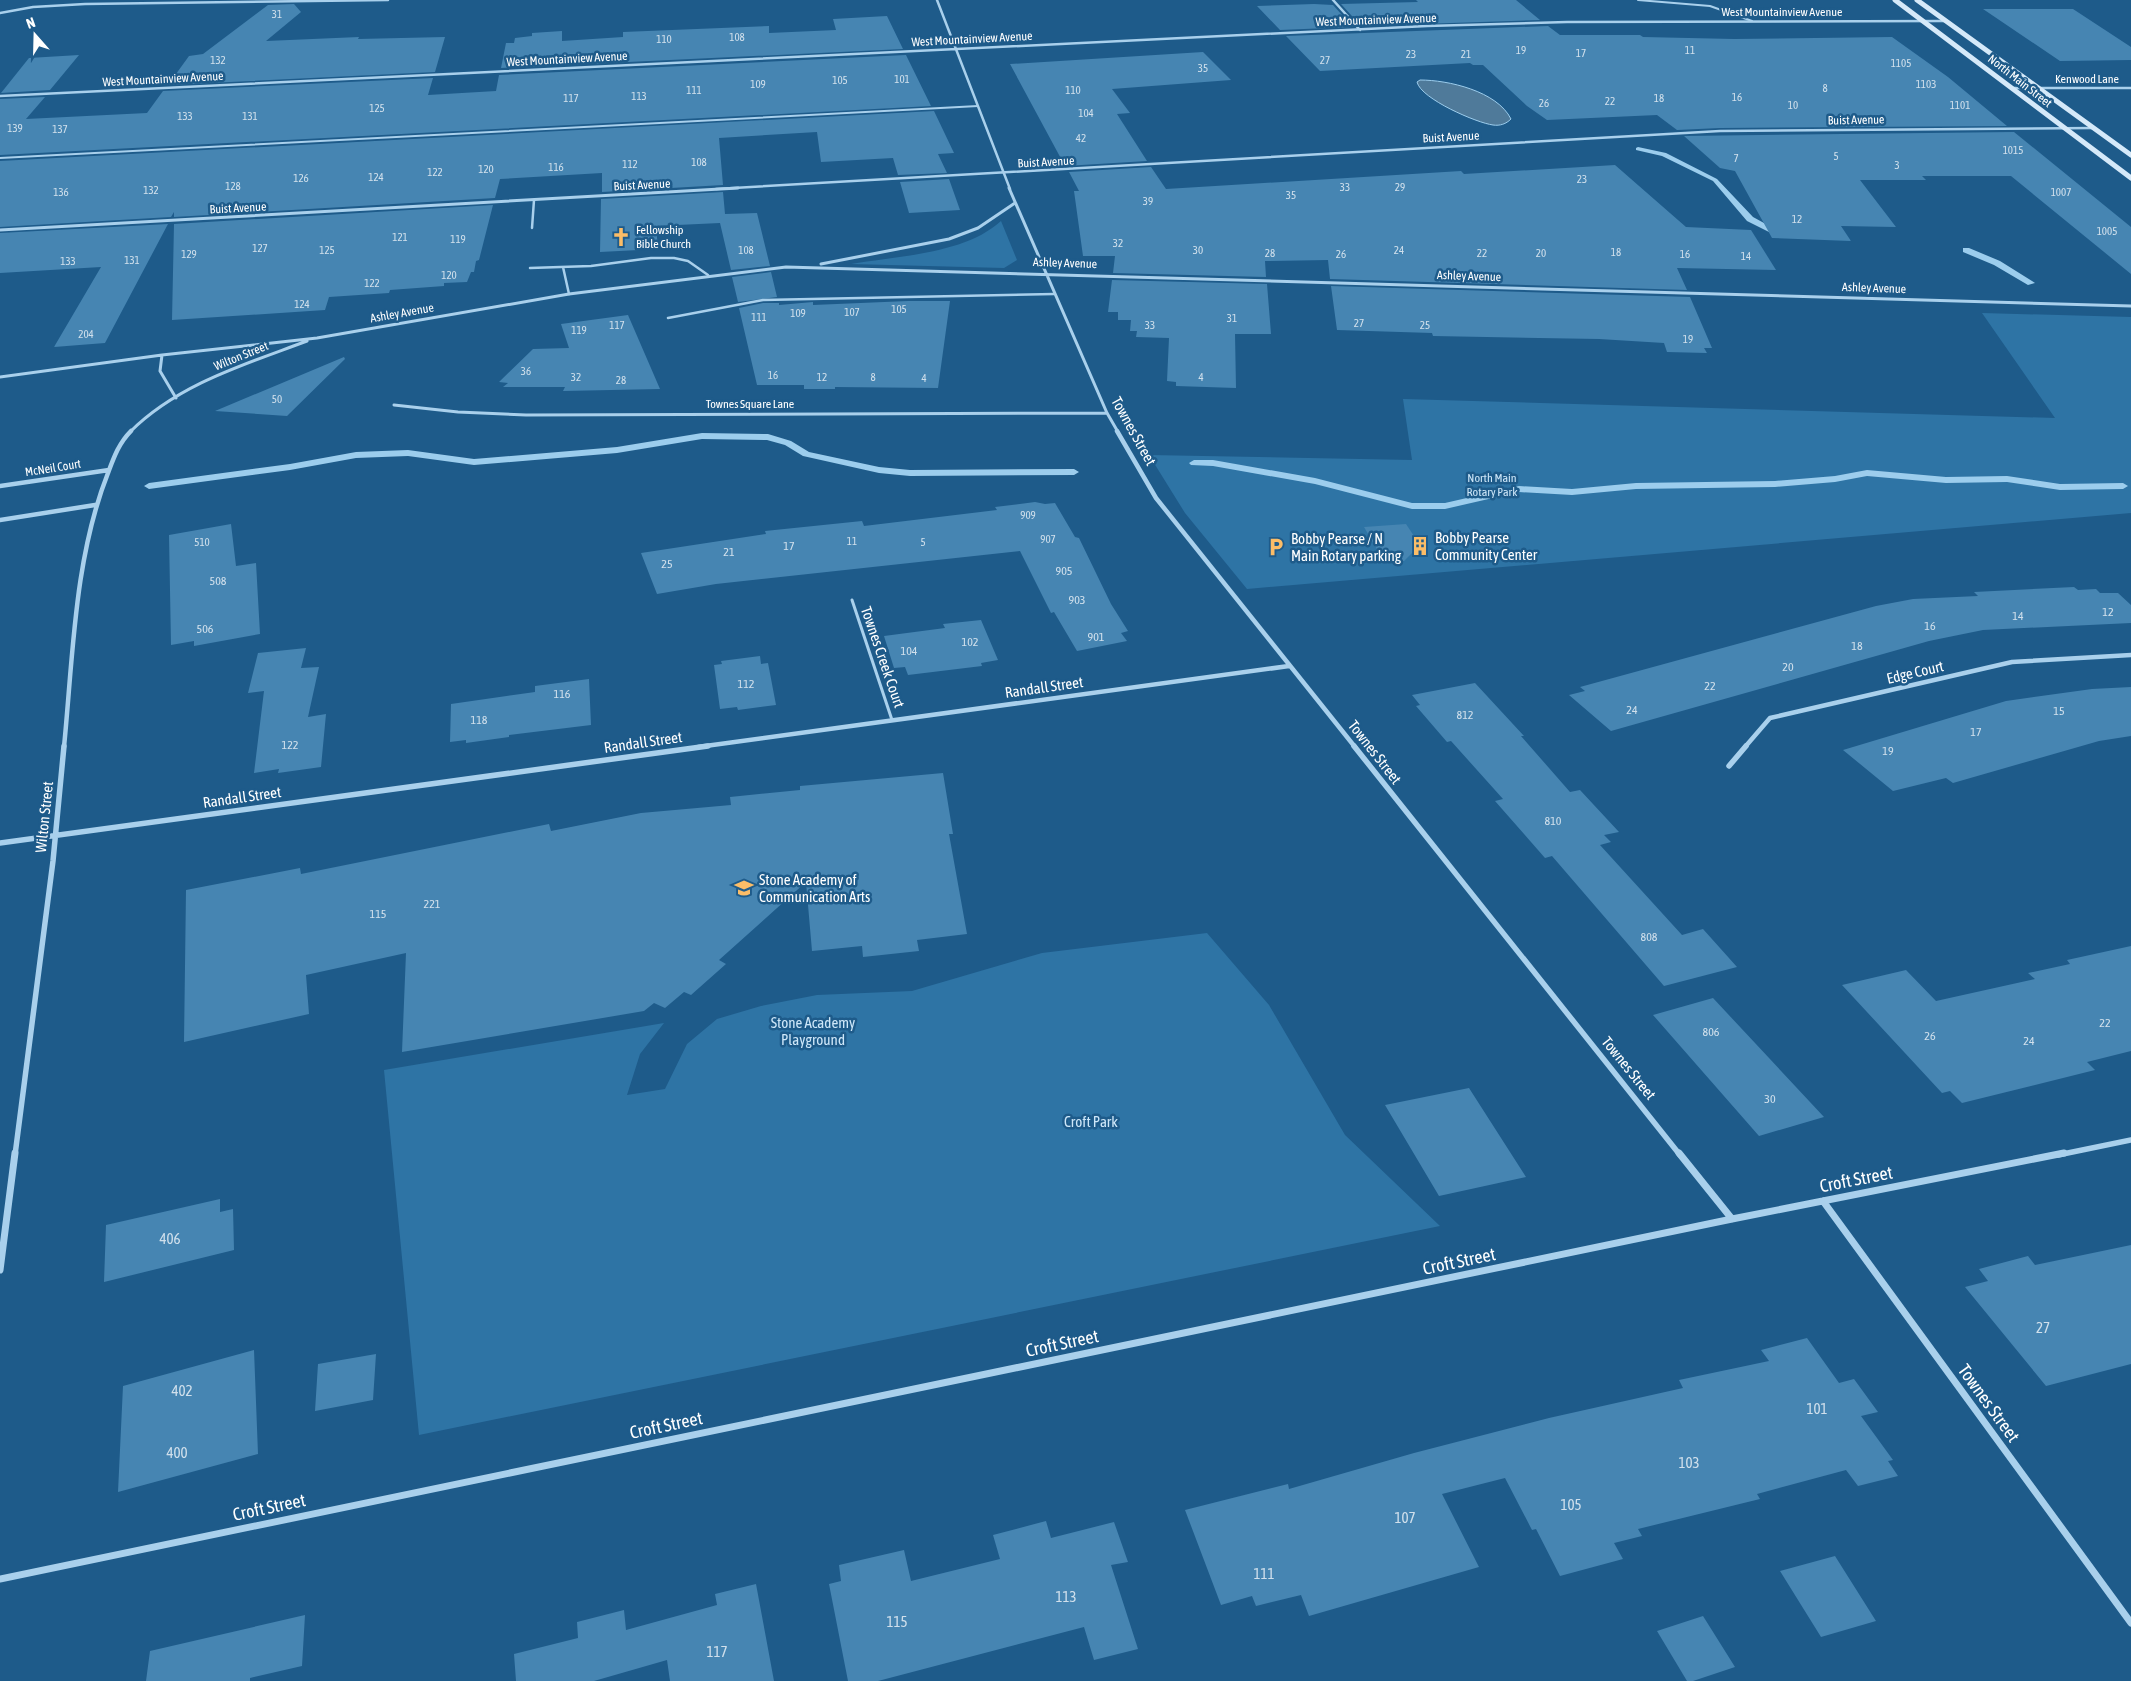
<svg xmlns="http://www.w3.org/2000/svg" width="2131" height="1681" font-family="'Asap Condensed',sans-serif">
	<rect width="100%" height="100%" fill="#1e5b8a"/>
	<path fill="#2e74a5" d="M1001 221 1017 260 1004 268 851 264C898 256 965 254 1001 221Z
		M1982 313 2131 317V513L1247 589 1185 513 1149 455 1412 460 1403 399 2055 418Z
		M1207 933 1269 1005 1345 1135 1440 1226 419 1435 384 1070 664 1023 640 1054 627 1095 665 1089 687 1044 717 1019 761 1006 817 995 912 991 1042 953Z"/>
	<path fill="#4f7a9a" stroke="#9ccded" d="M1420 80C1448 80 1497 91 1511 119 1506 124 1500 126 1493 125 1477 123 1421 99 1417 82Z"/>
	<g fill="none" stroke-linecap="round" stroke-linejoin="round">
		<path fill="#9ccded" fill-rule="evenodd" d="M1638 147 1666 153 1717 179 1753 217 1786 235 1779 237 1747 221 1713 181 1662 156 1636 150V148Z
			M1963 248H1969L2000 261 2035 283 2028 285 1994 265 1963 252Z
			M702 433 768 434 791 441 809 452 879 467 910 470 1074 469 1079 472 1074 475 910 476 879 473 803 456 785 445 767 440 702 439 617 453 474 465 408 456 356 458 290 470 149 489 144 486 149 483 290 464 356 452 408 450 474 459 617 447Z
			M1194 460H1213L1315 478 1412 503H1445L1519 486 1572 489 1636 483 1775 481 1835 476 1867 470 1946 477 2007 476 2060 484 2123 483 2128 486 2123 489 2060 490 2007 482 1946 483 1867 476 1835 482 1775 487 1636 489 1572 495 1519 492 1445 509H1412L1315 484 1213 466 1191 465 1189 463Z"/>
	</g>
	<path fill="#4685b2" d="M1416 0H1516L1540 20 1361 26 1341 4 1418 2Z
		M294 4 301 12 266 41 359 37 358 39 445 37 435 72 168 85 189 56 203 54 268 5Z
		M1314 4 1333 5 1353 27 1280 30 1257 6Z
		M1983 9H2073L2131 47V60L2060 61Z
		M887 16 903 49 501 68 506 43H514L515 38 532 36V33L562 31V41L623 37V32L769 26V33L836 30 833 19Z
		M1548 26 1560 35H1640L1643 37 1734 39 1892 37 1948 77 2007 126 1720 128 1677 130 1657 115 1547 120 1527 106 1483 65H1473L1470 63 1320 71 1286 36Z
		M1203 52 1231 80 1112 89 1130 113 1117 114 1147 161 1065 166 1010 64Z
		M79 55 50 90 1 93 29 58Z
		M906 55 931 106 0 155V99L45 97 26 119 147 113 163 91 433 78 428 95 496 91 499 75Z
		M934 111 954 153 938 154 947 173 898 175 893 158 821 162 817 132 719 138 723 185 602 192V173L500 179 495 198 174 217V212L171 217 0 227V161Z
		M2014 132 2131 227V274L2011 176H1922L1926 180H1860L1896 227 1841 226 1851 241 1772 238 1735 171 1720 168 1684 136Z
		M1615 165 1686 227 1751 230 1776 270 1677 268 1687 290 1330 279 1328 260 1265 261 1266 277 1113 273 1115 256H1083L1074 191H1079L1069 172 1151 167 1166 189 1461 171 1464 174Z
		M949 179 960 210 909 213 900 182Z
		M723 192 725 214 757 213 770 266 731 270 720 223 656 226 658 249 600 252 601 199Z
		M493 205 479 260 476 261 474 272H471L467 282 444 283V286L390 290 389 293 329 297 325 310 172 320 174 224Z
		M168 224 105 343 54 347 101 267 0 273V233Z
		M771 272 777 297 738 302 732 277Z
		M1112 280 1267 284 1271 334H1235L1236 388 1176 386V382L1167 381 1169 338 1136 337 1137 331H1130L1131 320H1118V312H1108Z
		M1331 286 1690 297 1712 348H1704L1707 353 1667 352 1664 343 1599 339 1433 336 1432 333 1337 330Z
		M908 301H950L938 388 835 387V389H804V385H757L739 308 763 303H779V305L813 302V305Z
		M628 315 660 389 563 391 565 387H503L508 383 499 382 533 349 569 348 561 324Z
		M344 357 345 359 287 416 215 411Z
		M1035 502 1045 504 1055 503 1075 537 1079 538 1111 604 1128 631 1121 633 1127 641 1077 651 1054 612 1051 613 1020 551 716 584 657 594 641 553 766 534 765 531 862 521 864 526 997 510 995 507Z
		M231 524 236 566 256 563 260 634 194 646V641L171 645 169 535Z
		M1406 524 1420 545 1404 561 1385 563 1364 527Z
		M2074 587 2078 590 2096 589 2100 593H2118L2131 605V623L1983 630 1929 641 1611 731 1569 695 1585 691 1580 687 1876 606 1913 599 1978 596 1974 592Z
		M981 620 998 660 981 663 982 666 908 675 905 667 894 668 884 636 945 628 943 624Z
		M306 648 301 668 319 667 308 717 326 714 321 767 278 773 279 769 254 773 264 691 248 693 258 653Z
		M760 656 761 664 768 663 776 705 738 710 737 707 720 709 714 665 722 664 721 661Z
		M589 679 591 725 509 735V737L466 743V740L450 742 451 704 535 692V686Z
		M1475 683 1524 736H1521L1570 792 1580 790 1619 832 1604 835 1611 842 1600 845 1682 935 1703 929 1737 967 1664 986 1552 856 1545 858 1495 801 1503 799 1451 741 1447 742 1416 706 1420 705 1412 695Z
		M2131 687V736L2099 741 1953 783 1946 778 1893 791 1843 750 2006 701 2092 689Z
		M943 773 953 834H949L967 934 917 940 919 951 863 957 862 946 812 951 806 882 719 960 726 964 691 995 684 992 665 1008 654 1003 644 1011 402 1052 406 953 306 975 309 1014 184 1042 186 890 300 868 301 874 549 824 551 831 641 813 731 805 730 797 800 790V786Z
		M2131 946V1051L2087 1062 2095 1070 1962 1103 1950 1091 1942 1093 1842 985 1906 970 1936 1001 2035 979 2028 973 2070 964 2067 960Z
		M1713 998 1824 1117 1759 1136 1653 1015Z
		M1469 1088 1526 1177 1439 1196 1385 1105Z
		M220 1199V1212L233 1209 234 1250 104 1282 106 1225Z
		M2131 1245V1364L2046 1386 1965 1287 1988 1281 1979 1269 2028 1256 2035 1265Z
		M1807 1338 1839 1383 1854 1379 1878 1412 1861 1416 1893 1460 1888 1461 1898 1476 1858 1486 1846 1470 1757 1494 1760 1499 1638 1529 1642 1536 1614 1543 1623 1559 1560 1576 1536 1529 1532 1530 1505 1478 1442 1494 1479 1567 1309 1616 1301 1595 1256 1606 1252 1596 1221 1605 1185 1510 1288 1484 1289 1489 1414 1453 1549 1418 1683 1388 1679 1380 1769 1361 1761 1350Z
		M254 1350 258 1454 118 1492 123 1386Z
		M376 1354 373 1400 315 1411 318 1364Z
		M1046 1521 1051 1538 1114 1522 1128 1562 1111 1565 1138 1649 1094 1660 1084 1627 878 1681H848L829 1584 841 1581 839 1565 904 1550 911 1581 1000 1559 993 1535Z
		M1835 1556 1876 1621 1821 1637 1780 1571Z
		M756 1584 774 1681H670L667 1660 594 1681H516L514 1654 578 1638 577 1622 624 1610 626 1630 717 1605 715 1594Z
		M305 1615 302 1666 250 1678V1681H146L150 1651Z
		M1703 1616 1735 1667 1693 1681H1687L1657 1631Z"/>
	<g fill="none" stroke-linecap="round" stroke-linejoin="round">
		<path stroke="#a9d0ec" stroke-width="2" d="M1638 0 1710 6 1752 21
			M0 158 978 106"/>
		<path stroke="#a9d0ec" stroke-width="2.5" d="M532 228 534 200
			M563 267 569 294
			M530 268 591 266 651 258H674L688 261 708 275
			M668 318 763 300 1054 294"/>
		<path stroke="#a9d0ec" stroke-width="3" d="M852 600 892 720"/>
		<path stroke="#a9d0ec" stroke-width="2.5" d="M937 0 1010 189
			M1333 0 1360 30
			M0 13 33 7 85 4 388 0
			M2012 88H2131
			M0 96 1427 26 1567 22 1945 21
			M716 189 1720 131 2094 128"/>
		<path stroke="#a9d0ec" stroke-width="3" d="M1009 188 1107 413 1118 432
			M0 230 738 188
			M821 264 949 239 978 228 1015 203
			M162 355 160 371 176 398
			M0 377 162 355 317 338 569 294 786 267 2131 306
			M394 405 458 412 526 415 1107 413
			M130 432C178 384 246 364 307 341"/>
		<path stroke="#a9d0ec" stroke-width="4.5" d="M1117 431 1156 498 1355 747
			M0 486 109 470
			M0 520 95 505
			M64 747C73 657 74 559 108 473 114 457 119 443 131 431
			M698 747 1289 666
			M1745 747 1770 718 2012 662 2131 655"/>
		<path stroke="#a9d0ec" stroke-width="5.5" d="M1354 746 1680 1155
			M1729 766 1746 746
			M0 843 708 746
			M15 1155 53 861 64 746
			M2058 1155 2131 1140"/>
		<path stroke="#a9d0ec" stroke-width="7" d="M1679 1153 1732 1219
			M1823 1201 2131 1623
			M0 1270 15 1153
			M0 1579 1732 1219 2064 1153"/>
		<path stroke="#d5e9f9" stroke-width="5" d="M1895 0 2131 178
			M1917 0 2131 155"/>
	</g>
	<defs>
		<g id="church-bare" transform="scale(1.5)"><path d="M-1.2-6h2.4v3.5h3.3v2.4h-3.3V6h-2.4V-.1h-3.3v-2.4h3.3Z" fill="#fbbd68" stroke="#1e5b8a" stroke-width="2.5" paint-order="stroke"/></g>
		<g id="building-bare" transform="scale(1.5)"><path d="M-4-6H4V6H1V3H-1V6H-4ZM-2.5-4.3h1.7v1.8h-1.7ZM.8-4.3h1.7v1.8H.8ZM-2.5-1h1.7V.8h-1.7ZM.8-1h1.7V.8H.8Z" fill="#fbbd68" stroke="#1e5b8a" stroke-width="2.5" paint-order="stroke"/></g>
		<g id="parking-bare" transform="scale(1.5)"><path d="M-3.5-5.5H1a3.5 3.5 0 0 1 0 7H-1V5.5H-3.5ZM-1-3.4V-.6H.8a1.4 1.4 0 0 0 0-2.8Z" fill="#fbbd68" stroke="#1e5b8a" stroke-width="2.5" paint-order="stroke"/></g>
		<g id="school-bare" transform="scale(1.5)"><path d="M0-5L7-2L0 1L-7-2ZM-4 1L0 2.5L4 1V4Q0 6-4 4Z" fill="#fbbd68" stroke="#1e5b8a" stroke-width="2.5" paint-order="stroke"/></g>
	</defs>
	<g fill-rule="evenodd">
		<use href="#church-bare" x="621" y="237"/>
		<use href="#building-bare" x="1420" y="546"/>
		<use href="#parking-bare" x="1276" y="547"/>
		<use href="#school-bare" x="744" y="888"/>
	</g>
	<g text-anchor="middle" dominant-baseline="central" stroke-width="5" stroke-linejoin="round" paint-order="stroke">
		<g font-size="11" fill="#d1e0ec">
			<text x="277" y="14">31</text>
			<text x="737" y="37">108</text>
			<text x="664" y="39">110</text>
			<text x="1521" y="50">19</text>
			<text x="1690" y="50">11</text>
			<text x="1581" y="53">17</text>
			<text x="1411" y="54">23</text>
			<text x="1466" y="54">21</text>
			<text x="218" y="60">132</text>
			<text x="1325" y="60">27</text>
			<text x="1901" y="63">1105</text>
			<text x="1203" y="68">35</text>
			<text x="902" y="79">101</text>
			<text x="840" y="80">105</text>
			<text x="758" y="84">109</text>
			<text x="1926" y="84">1103</text>
			<text x="1825" y="88">8</text>
			<text x="694" y="90">111</text>
			<text x="1073" y="90">110</text>
			<text x="639" y="96">113</text>
			<text x="1737" y="97">16</text>
			<text x="571" y="98">117</text>
			<text x="1659" y="98">18</text>
			<text x="1610" y="101">22</text>
			<text x="1544" y="103">26</text>
			<text x="1793" y="105">10</text>
			<text x="1960" y="105">1101</text>
			<text x="377" y="108">125</text>
			<text x="1086" y="113">104</text>
			<text x="185" y="116">133</text>
			<text x="250" y="116">131</text>
			<text x="15" y="128">139</text>
			<text x="60" y="129">137</text>
			<text x="1081" y="138">42</text>
			<text x="2013" y="150">1015</text>
			<text x="1836" y="156">5</text>
			<text x="1736" y="158">7</text>
			<text x="699" y="162">108</text>
			<text x="630" y="164">112</text>
			<text x="1897" y="165">3</text>
			<text x="556" y="167">116</text>
			<text x="486" y="169">120</text>
			<text x="435" y="172">122</text>
			<text x="376" y="177">124</text>
			<text x="301" y="178">126</text>
			<text x="1582" y="179">23</text>
			<text x="233" y="186">128</text>
			<text x="1345" y="187">33</text>
			<text x="1400" y="187">29</text>
			<text x="151" y="190">132</text>
			<text x="61" y="192">136</text>
			<text x="2061" y="192">1007</text>
			<text x="1291" y="195">35</text>
			<text x="1148" y="201">39</text>
			<text x="1797" y="219">12</text>
			<text x="2107" y="231">1005</text>
			<text x="400" y="237">121</text>
			<text x="458" y="239">119</text>
			<text x="1118" y="243">32</text>
			<text x="260" y="248">127</text>
			<text x="327" y="250">125</text>
			<text x="746" y="250">108</text>
			<text x="1198" y="250">30</text>
			<text x="1399" y="250">24</text>
			<text x="1616" y="252">18</text>
			<text x="1270" y="253">28</text>
			<text x="1482" y="253">22</text>
			<text x="1541" y="253">20</text>
			<text x="189" y="254">129</text>
			<text x="1341" y="254">26</text>
			<text x="1685" y="254">16</text>
			<text x="1746" y="256">14</text>
			<text x="132" y="260">131</text>
			<text x="68" y="261">133</text>
			<text x="449" y="275">120</text>
			<text x="372" y="283">122</text>
			<text x="302" y="304">124</text>
			<text x="899" y="309">105</text>
			<text x="852" y="312">107</text>
			<text x="798" y="313">109</text>
			<text x="759" y="317">111</text>
			<text x="1232" y="318">31</text>
			<text x="1359" y="323">27</text>
			<text x="617" y="325">117</text>
			<text x="1150" y="325">33</text>
			<text x="1425" y="325">25</text>
			<text x="579" y="330">119</text>
			<text x="86" y="334">204</text>
			<text x="1688" y="339">19</text>
			<text x="526" y="371">36</text>
			<text x="773" y="375">16</text>
			<text x="576" y="377">32</text>
			<text x="822" y="377">12</text>
			<text x="873" y="377">8</text>
			<text x="1201" y="377">4</text>
			<text x="924" y="378">4</text>
			<text x="621" y="380">28</text>
			<text x="277" y="399">50</text>
			<text x="1028" y="515">909</text>
			<text x="1048" y="539">907</text>
			<text x="852" y="541">11</text>
			<text x="202" y="542">510</text>
			<text x="923" y="542">5</text>
		</g>
		<g font-size="12" fill="#fff" stroke="#1e5b8a">
			<text x="1782" y="12">West Mountainview Avenue</text>
			<text transform="translate(1376 20) rotate(-2)">West Mountainview Avenue</text>
			<text transform="translate(972 39) rotate(-3)">West Mountainview Avenue</text>
			<text transform="translate(567 59) rotate(-3)">West Mountainview Avenue</text>
			<text transform="translate(163 79) rotate(-3)">West Mountainview Avenue</text>
			<text x="2087" y="79">Kenwood Lane</text>
			<text transform="translate(2020 81) rotate(38)">North Main Street</text>
			<text transform="translate(1856 120) rotate(-1)">Buist Avenue</text>
			<text transform="translate(1451 137) rotate(-3)">Buist Avenue</text>
			<text transform="translate(1046 162) rotate(-3)">Buist Avenue</text>
			<text transform="translate(642 185) rotate(-3)">Buist Avenue</text>
			<text transform="translate(238 208) rotate(-3)">Buist Avenue</text>
			<text transform="translate(1065 263) rotate(2)">Ashley Avenue</text>
			<text transform="translate(1469 276) rotate(2)">Ashley Avenue</text>
			<text transform="translate(1874 288) rotate(2)">Ashley Avenue</text>
			<text transform="translate(402 313) rotate(-10)">Ashley Avenue</text>
			<text transform="translate(241 356) rotate(-22)">Wilton Street</text>
			<text x="750" y="404">Townes Square Lane</text>
			<text transform="translate(53 468) rotate(-9)">McNeil Court</text>
		</g>
		<g font-size="12" fill="#fff" stroke="#1e5b8a" text-anchor="start">
			<text x="636" y="230">Fellowship<tspan x="636" dy="14">Bible Church</tspan></text>
		</g>
		<g font-size="12" fill="#cee7f9" stroke="#1e5b8a">
			<text x="1492" y="478">North Main<tspan x="1492" dy="14">Rotary Park</tspan></text>
		</g>
		<g font-size="12" fill="#d1e0ec">
			<text x="789" y="546">17</text>
			<text x="729" y="552">21</text>
			<text x="667" y="564">25</text>
			<text x="1064" y="571">905</text>
			<text x="218" y="581">508</text>
			<text x="1077" y="600">903</text>
			<text x="2108" y="612">12</text>
			<text x="2018" y="616">14</text>
			<text x="1930" y="626">16</text>
			<text x="205" y="629">506</text>
			<text x="1096" y="637">901</text>
			<text x="970" y="642">102</text>
			<text x="1857" y="646">18</text>
			<text x="909" y="651">104</text>
			<text x="1788" y="667">20</text>
			<text x="746" y="684">112</text>
			<text x="1710" y="686">22</text>
			<text x="562" y="694">116</text>
			<text x="1632" y="710">24</text>
			<text x="2059" y="711">15</text>
			<text x="1465" y="715">812</text>
			<text x="479" y="720">118</text>
			<text x="1976" y="732">17</text>
			<text x="290" y="745">122</text>
			<text x="1888" y="751">19</text>
			<text x="1553" y="821">810</text>
			<text x="432" y="904">221</text>
			<text x="378" y="914">115</text>
			<text x="1649" y="937">808</text>
			<text x="2105" y="1023">22</text>
			<text x="1711" y="1032">806</text>
			<text x="1930" y="1036">26</text>
			<text x="2029" y="1041">24</text>
			<text x="1770" y="1099">30</text>
		</g>
		<g font-size="15" fill="#fff" stroke="#1e5b8a">
			<text transform="translate(1134 431) rotate(61)">Townes Street</text>
			<text transform="translate(883 657) rotate(71)">Townes Creek Court</text>
			<text transform="translate(1915 672) rotate(-13)">Edge Court</text>
			<text transform="translate(1044 687) rotate(-8)">Randall Street</text>
			<text transform="translate(643 742) rotate(-8)">Randall Street</text>
			<text transform="translate(1375 752) rotate(52)">Townes Street</text>
			<text transform="translate(242 797) rotate(-8)">Randall Street</text>
			<text transform="translate(44 817) rotate(-84)">Wilton Street</text>
			<text transform="translate(1629 1068) rotate(51)">Townes Street</text>
		</g>
		<g font-size="15" fill="#fff" stroke="#1e5b8a" text-anchor="start">
			<text x="1435" y="537">Bobby Pearse<tspan x="1435" dy="17">Community Center</tspan></text>
			<text x="1291" y="538">Bobby Pearse / N<tspan x="1291" dy="17">Main Rotary parking</tspan></text>
			<text x="759" y="879">Stone Academy of<tspan x="759" dy="17">Communication Arts</tspan></text>
		</g>
		<g font-size="15" fill="#cee7f9" stroke="#1e5b8a">
			<text x="813" y="1022">Stone Academy<tspan x="813" dy="17">Playground</tspan></text>
			<text x="1091" y="1121">Croft Park</text>
		</g>
		<g font-size="15" fill="#d1e0ec">
			<text x="170" y="1238">406</text>
			<text x="2043" y="1327">27</text>
			<text x="182" y="1390">402</text>
			<text x="1817" y="1408">101</text>
			<text x="177" y="1452">400</text>
			<text x="1689" y="1462">103</text>
			<text x="1571" y="1504">105</text>
			<text x="1405" y="1517">107</text>
			<text x="1264" y="1573">111</text>
			<text x="1066" y="1596">113</text>
			<text x="897" y="1621">115</text>
			<text x="717" y="1651">117</text>
		</g>
		<g font-size="18" fill="#fff" stroke="#1e5b8a">
			<text transform="translate(1856 1179) rotate(-11)">Croft Street</text>
			<text transform="translate(1459 1261) rotate(-12)">Croft Street</text>
			<text transform="translate(1062 1343) rotate(-12)">Croft Street</text>
			<text transform="translate(1989 1403) rotate(54)">Townes Street</text>
			<text transform="translate(666 1425) rotate(-12)">Croft Street</text>
			<text transform="translate(269 1507) rotate(-12)">Croft Street</text>
		</g>
	</g>
	<g transform="translate(35 35) rotate(340)" stroke="#1e5b8a" stroke-width="4" paint-order="stroke">
	<path d="M0-4L9 19L0 12L-9 19Z" fill="#ffffff"/>
	<text y="-8" font-size="14" font-weight="bold" text-anchor="middle" fill="#ffffff">N</text>
	</g>
</svg>
